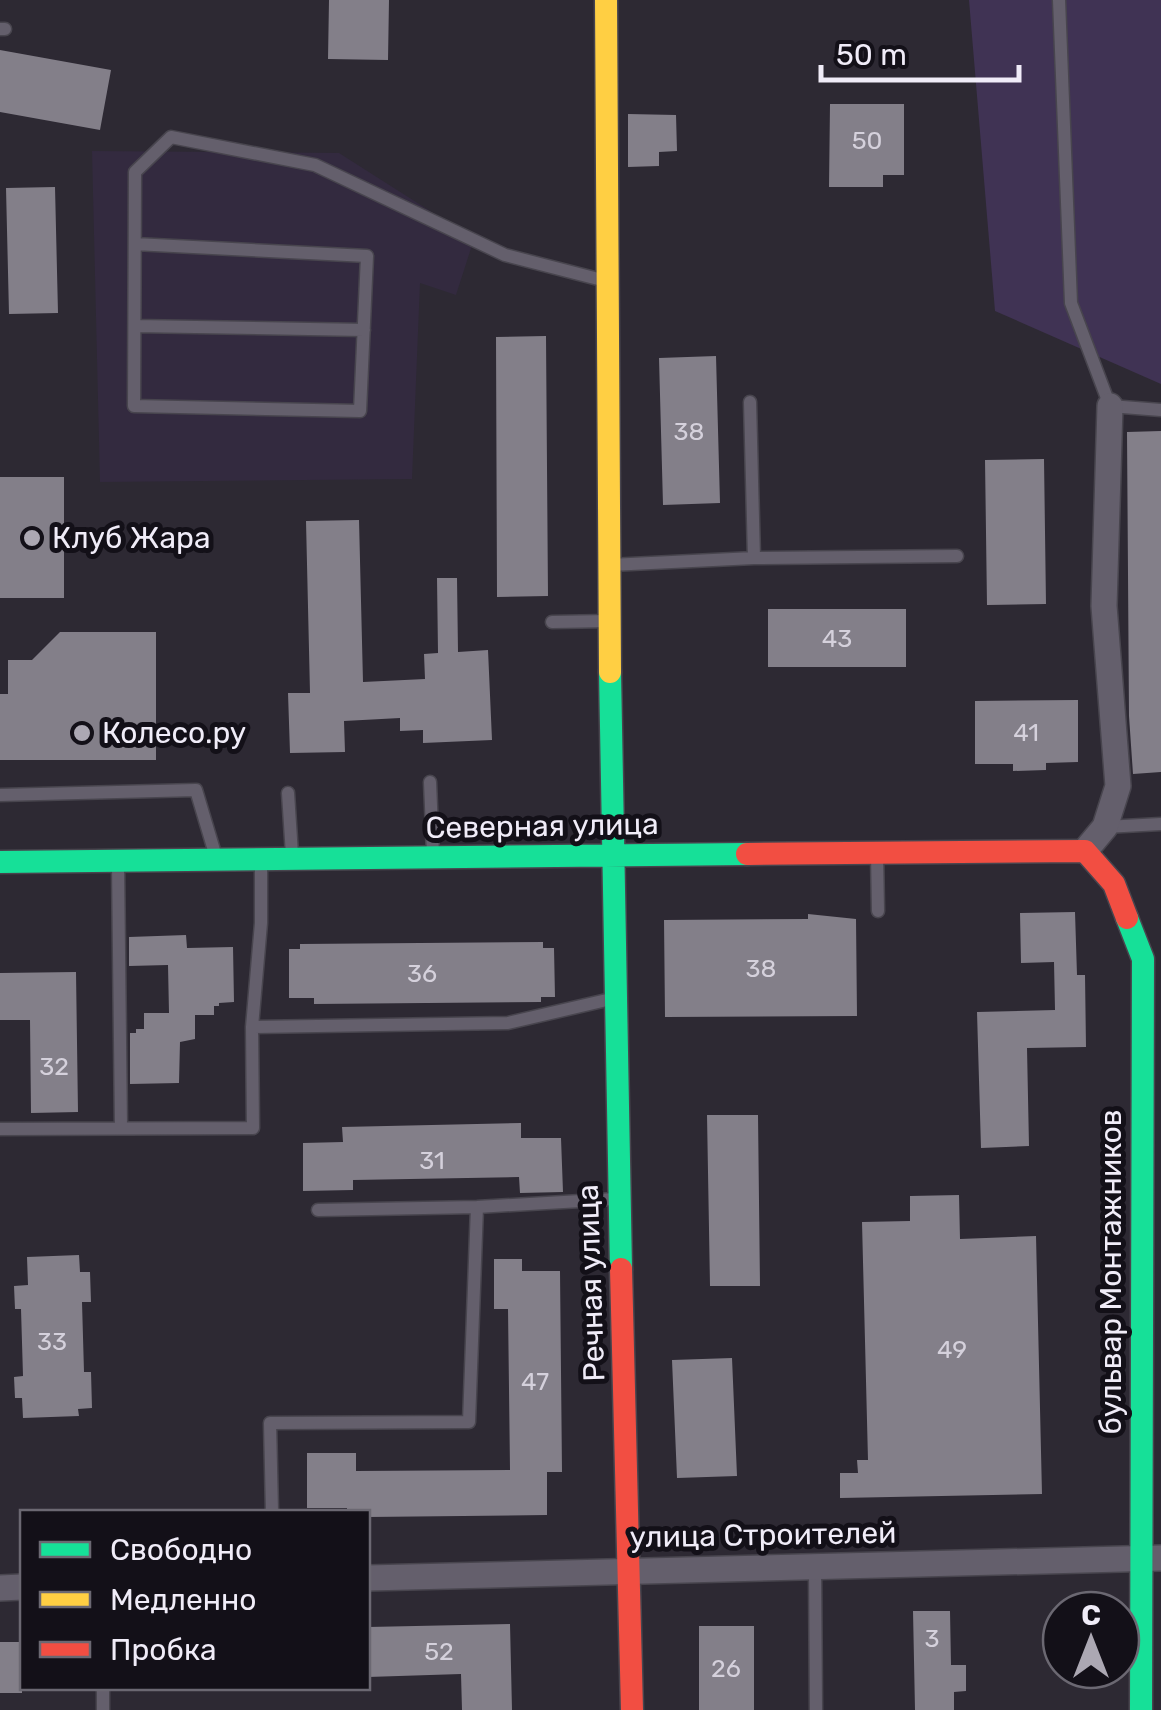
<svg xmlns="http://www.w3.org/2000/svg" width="1161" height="1710" font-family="Rubik,sans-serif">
	<rect width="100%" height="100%" fill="#2d2933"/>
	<path fill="#332a3f" d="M92 151 339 153 474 239 456 295 420 283 412 479 100 482Z"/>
	<path fill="#403354" d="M969 0H1161V384L995 311Z"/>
	<path fill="#837f89" d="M329 0H389L388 60 328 59Z
		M0 50 111 70 100 130 0 112Z
		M830 104H904V175H883V187H829Z
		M628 114 676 115 677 151 659 152V166L628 167Z
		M55 187 58 313 9 314 6 188Z
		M546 336 548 596 497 597 496 337Z
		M716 356 720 503 663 505 659 358Z
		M1161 431V772L1133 774 1129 716 1127 432Z
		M1044 459 1046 604 987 605 985 460Z
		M0 477H64V598H0Z
		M359 520 363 682 425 679 424 654 438 653 437 578H457L458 652 488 650 492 740 423 743V730L400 731V718L344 721 345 752 290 753 288 693H310L306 521Z
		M768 609H906V667H768Z
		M60 632H156V760H0V694H8V660H32Z
		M1078 700V762L1046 763V770L1013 771V764H975V701Z
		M1075 912 1077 975H1085L1086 1047 1027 1048 1029 1146 981 1148 977 1012 1055 1010 1054 962 1021 963 1020 913Z
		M808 914 856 919 857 1016 665 1017 664 920 808 919Z
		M186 935 187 948 233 947 234 1002 219 1003V1006H214V1015H195V1039L180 1042 179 1083 130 1084V1033H136V1029H144V1013H169L168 965 129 966V937Z
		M543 942V948H554L555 997H541V1002L314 1004V998H289V949H300V944Z
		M76 972 78 1112 31 1113 30 1020H0V973Z
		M707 1115H758L760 1286H710Z
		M521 1123V1138H561L563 1192 520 1193 519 1177 353 1180V1190L303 1191V1143L343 1142 342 1127Z
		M959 1195 960 1239 1036 1236 1042 1494 840 1498V1473H858L857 1460H868L862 1222 910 1221V1196Z
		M79 1255 80 1272H90L91 1302H82L84 1372H91L92 1408 78 1409 79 1416 23 1418 22 1398H15L14 1377 23 1376 21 1309H15L14 1286 28 1285 27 1257Z
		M494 1259H522V1271H560L562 1472H547V1515L368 1517V1512H347V1508H307V1453H356V1471L510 1470 508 1309H494Z
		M732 1358 737 1476 677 1478 672 1360Z
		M913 1611H950L951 1665H966V1691L954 1692V1710H915Z
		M510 1624 512 1710H462L461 1674 368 1677V1627Z
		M699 1626H754V1710H699Z
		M0 1642H22V1693H0Z"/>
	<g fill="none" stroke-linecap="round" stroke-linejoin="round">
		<g stroke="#48454e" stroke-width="15">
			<path id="lane" d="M1059 0 1071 303 1110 406 1161 410
				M0 29H5
				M135 244 367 256 360 411 134 406 135 172 171 137 315 165 505 255 606 281
				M135 326 364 330
				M750 402 754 558
				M610 565 754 558 957 556
				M552 622 609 621
				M430 782 433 855
				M288 793 292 855
				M0 795 196 790 216 857
				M1105 827 1161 824
				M877 853 878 911
				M118 864 121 1128
				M252 1027 508 1023 611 999
				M0 1129 253 1128 252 1027 261 923V863
				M318 1210 477 1207 615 1199
				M272 1512 270 1423 469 1422 477 1207
				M815 1568 816 1710
				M103 1688V1710"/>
		</g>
		<g stroke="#48454e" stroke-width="28">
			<path id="street" d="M1085 851 1105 827 1118 786 1104 606 1110 406
				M368 1578 1161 1558
				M0 1588 22 1587"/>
		</g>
		<g stroke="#48454e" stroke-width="25">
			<path id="fast" d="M610 672 621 1269
				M0 862 747 854
				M1127 918 1143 959 1141 1710"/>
		</g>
		<g stroke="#48454e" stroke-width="25">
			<path id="slow" d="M606 0 610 672"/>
		</g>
		<g stroke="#48454e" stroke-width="25">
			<path id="jam" d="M747 854 1085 851 1114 884 1127 918
				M621 1269 632 1710"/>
		</g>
		<use href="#lane" stroke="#645f6c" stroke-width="12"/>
		<use href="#street" stroke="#645f6c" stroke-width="25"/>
		<use href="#fast" stroke="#16e098" stroke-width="22"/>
		<use href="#slow" stroke="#ffcf43" stroke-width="22"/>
		<use href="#jam" stroke="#f24e42" stroke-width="22"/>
	</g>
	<g fill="#aca8b3" stroke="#131018" stroke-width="4">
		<circle cx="32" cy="538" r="10"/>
		<circle cx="82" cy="733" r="10"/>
	</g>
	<g text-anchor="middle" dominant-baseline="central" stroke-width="10" stroke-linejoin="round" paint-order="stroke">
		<g font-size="25" fill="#d5d1dc">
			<text x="867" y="140">50</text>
			<text x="689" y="431">38</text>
			<text x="837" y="638">43</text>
			<text x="1026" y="732">41</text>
			<text x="761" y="968">38</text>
			<text x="422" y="973">36</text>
			<text x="54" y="1066">32</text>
			<text x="432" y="1160">31</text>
			<text x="52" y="1341">33</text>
			<text x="952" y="1349">49</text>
			<text x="535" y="1381">47</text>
			<text x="932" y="1638">3</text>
			<text x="439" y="1651">52</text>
			<text x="726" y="1668">26</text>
		</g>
		<g font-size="30" fill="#f0ecf8" stroke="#131018" text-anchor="start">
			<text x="52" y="538">Клуб Жара</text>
			<text x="102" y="733">Колесо.ру</text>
		</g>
		<g font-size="30" fill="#f0ecf8" stroke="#131018">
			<text transform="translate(542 826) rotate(-1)">Северная улица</text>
			<text transform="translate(1111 1272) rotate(-90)">бульвар Монтажников</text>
			<text transform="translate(591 1283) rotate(-92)">Речная улица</text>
			<text transform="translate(763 1535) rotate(-1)">улица Строителей</text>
		</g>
	</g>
	<rect x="20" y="1510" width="350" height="180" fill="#131018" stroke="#6b6872" stroke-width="2.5"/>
	<rect x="40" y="1542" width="50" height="15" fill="#16e098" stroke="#6b6872" stroke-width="2.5"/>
	<text x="110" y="1560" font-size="30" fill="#f0ecf8">Свободно</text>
	<rect x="40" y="1592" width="50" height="15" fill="#ffcf43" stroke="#6b6872" stroke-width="2.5"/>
	<text x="110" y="1610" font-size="30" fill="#f0ecf8">Медленно</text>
	<rect x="40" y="1642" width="50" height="15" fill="#f24e42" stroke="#6b6872" stroke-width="2.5"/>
	<text x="110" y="1660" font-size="30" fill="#f0ecf8">Пробка</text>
	<g transform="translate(1091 1640)"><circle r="48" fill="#131018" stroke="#6b6872" stroke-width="2.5"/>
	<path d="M0-8L18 38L0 25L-18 38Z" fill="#aca8b3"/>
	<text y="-15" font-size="28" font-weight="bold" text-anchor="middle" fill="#f0ecf8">С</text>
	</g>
	<path d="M821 65v15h198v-15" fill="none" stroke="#f0ecf8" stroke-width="5"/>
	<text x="836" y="65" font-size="30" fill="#f0ecf8" stroke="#131018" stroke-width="8" paint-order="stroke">50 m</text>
</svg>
